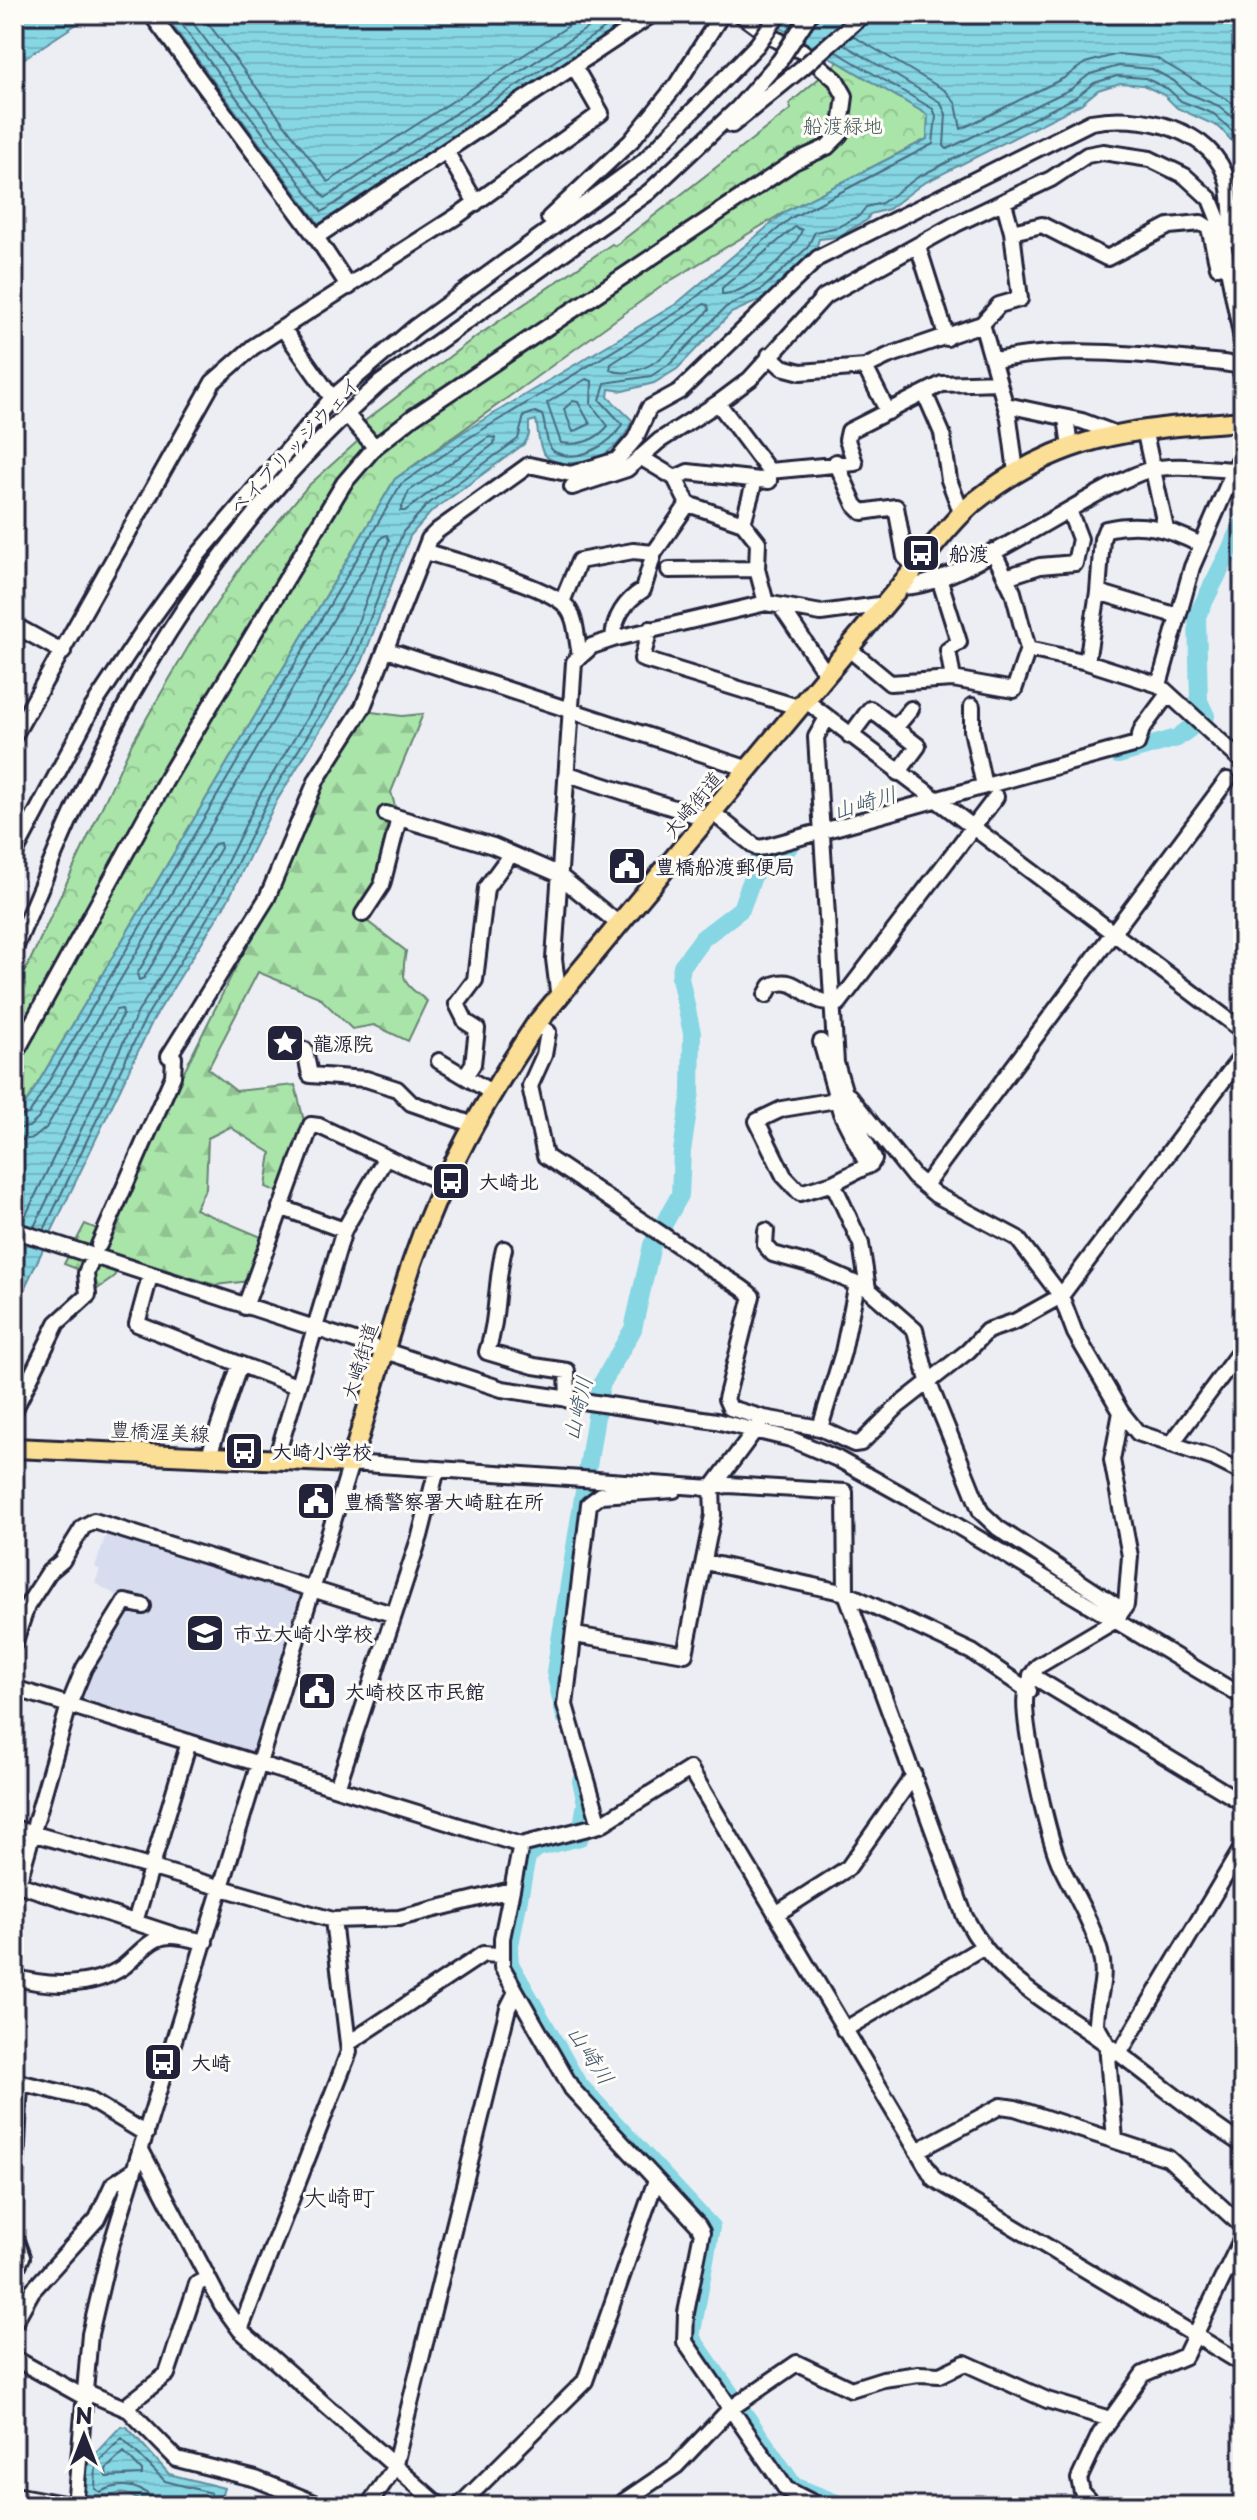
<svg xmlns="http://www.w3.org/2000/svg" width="1257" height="2520" font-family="'Playpen Sans','Klee One',sans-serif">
	<defs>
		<pattern id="forest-firs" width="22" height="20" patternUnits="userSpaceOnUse" patternTransform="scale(2)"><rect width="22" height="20" fill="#a9e4a9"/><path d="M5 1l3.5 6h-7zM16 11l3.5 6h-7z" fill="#91c392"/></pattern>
		<pattern id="park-crowns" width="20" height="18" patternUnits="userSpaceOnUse" patternTransform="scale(2)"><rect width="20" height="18" fill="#a9e4a9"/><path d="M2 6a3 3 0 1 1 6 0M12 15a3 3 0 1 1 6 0" fill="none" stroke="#91c392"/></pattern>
		<pattern id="water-rules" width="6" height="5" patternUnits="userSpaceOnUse" patternTransform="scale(2)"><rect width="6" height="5" fill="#86d6e3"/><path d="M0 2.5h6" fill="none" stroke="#73b7c4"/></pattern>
	</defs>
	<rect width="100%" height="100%" fill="#eceef3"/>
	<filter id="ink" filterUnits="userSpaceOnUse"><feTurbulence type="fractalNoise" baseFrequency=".0125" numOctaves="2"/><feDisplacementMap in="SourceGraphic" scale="16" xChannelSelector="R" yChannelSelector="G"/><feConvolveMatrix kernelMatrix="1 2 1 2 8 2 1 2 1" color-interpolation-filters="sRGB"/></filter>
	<g filter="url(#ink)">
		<path fill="#d7ddee" d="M107 1531 301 1593 252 1754 79 1700 123 1599 95 1583 100 1570 95 1567Z"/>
		<path fill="url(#forest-firs)" stroke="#668372" stroke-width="2" d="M364 711 402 716 423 714 391 792 397 813 381 881 359 915 406 951C400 982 404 983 427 1001L408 1041 374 1025 352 1029 319 997 258 972 208 1069 236 1091 295 1085 305 1125 280 1193 266 1187 271 1153 230 1127 208 1138 206 1188 195 1209 266 1239 250 1281 215 1285 125 1257 113 1278 93 1292 90 1274 64 1264 85 1224 111 1235 141 1158 269 900 319 781Z"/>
		<path fill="url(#park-crowns)" stroke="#668372" stroke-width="2" d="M838 62 928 115 927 139 786 211 665 284 395 479 22 1110 14 1111V995L131 745 191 642 244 562 308 486 368 432 361 424 470 341 612 244 615 246 791 109 789 104Z"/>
		<path fill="url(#water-rules)" stroke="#5e8ea0" stroke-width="2" d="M14 14H92L14 65Z
			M164 14H642L319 224Z
			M757 14H1243V153L1219 127 1177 108 1164 95 1143 85 1120 83 1098 90 1081 104 922 184 889 209 870 214 867 220 837 237 819 239 815 252 765 298 731 313 677 369 654 383 623 391 609 389 608 397 632 420C628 433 620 443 609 451 596 462 554 471 543 452 538 444 538 429 536 420L529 422V435L524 444 432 511 410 536 362 662 276 802 228 900 153 1020 14 1310V1111L22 1110 395 479 463 432 676 304 786 211 927 139 928 115Z
			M121 2426 127 2427 169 2474 224 2488 218 2506C197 2506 174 2509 154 2506 130 2502 132 2483 101 2501L86 2495 88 2456 94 2455Z"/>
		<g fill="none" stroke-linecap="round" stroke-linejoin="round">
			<path stroke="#4a6a7e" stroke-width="2" d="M174 14 322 212 627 14
				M186 14 325 198 609 14
				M201 14 328 182 587 14
				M853 36 946 91 956 104 961 129 1064 78 1085 63 1118 54 1156 58 1243 109
				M843 44 940 102 946 114 944 146 947 149 1071 89 1090 74 1119 66 1152 69 1174 81 1187 93 1219 106 1243 126
				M795 227 802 230C794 252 747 295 722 294V288Z
				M704 304 708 305 709 310C685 335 649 384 610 370L611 364Z
				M586 379 592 381 591 404 608 426C596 440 580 446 561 443L547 403Z
				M573 401 578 402 590 424 573 432 564 409Z
				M489 437 495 438 494 444 405 511H400L409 491Z
				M220 843 221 848 144 978 139 980 137 974 214 844Z
				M14 1119 30 1113 401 484 467 439 681 310 791 218 933 144 936 116 933 109 835 51
				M14 1129 29 1127 38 1119 382 537 387 535 389 540 346 654 261 793 213 891 138 1012 34 1227
				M14 1141 34 1138 46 1128 116 1010 122 1009 123 1014 22 1223
				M44 1230 146 1017 221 896 269 798 355 658 403 532 427 505 518 439 524 416 535 412 542 415C546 424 545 447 555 452 577 464 613 444 622 424L600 400 605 383 651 376 671 363 726 307 761 290 807 248 815 232 838 227 859 216 866 207 882 203 918 177 1076 97 1094 83 1117 76 1145 78 1168 89 1181 101 1214 114 1243 141
				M124 2452 142 2471V2475L107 2477 106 2469Z
				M154 2506 152 2497C135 2484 120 2483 100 2492L95 2489 96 2464 122 2438 165 2481 211 2493V2506"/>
			<path stroke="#86d6e3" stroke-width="18" d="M1118 755 1177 738 1206 716 1199 701 1197 616 1243 524
				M565 1717 555 1672 601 1385 633 1329 652 1245 680 1195 682 1151 691 1092 692 1033 680 978 682 966 703 938 741 909 761 855 789 847
				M581 1781 586 1803 580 1837 537 1848 527 1857 509 1950 510 1964 578 2084 711 2227 691 2337 794 2486 844 2506"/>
			<g stroke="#22223b" stroke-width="20">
				<path id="minor" d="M151 14 316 237 653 14
					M732 125 803 67
					M446 151 476 203
					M549 218 631 141 677 84 722 14
					M1012 232 1042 225 1107 258 1169 226 1201 223 1209 228 1218 267
					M316 237 349 287
					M918 246 947 338
					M982 324 1009 418 1016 472
					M284 330 332 398
					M769 355 782 367 801 372 865 367 888 356 982 324 999 305 1020 299 1012 232 1004 203
					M995 360C1058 348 1119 352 1183 359 1202 362 1220 361 1239 366L1243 379
					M865 367 888 412
					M925 394 942 433 949 480 962 514
					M1006 405 1082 421 1114 433
					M346 414 375 447
					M1066 418 1070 447
					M1144 429 1166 529
					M1243 450 1192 567 1159 685 1243 762
					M640 457 675 478 688 504 743 523 758 542 757 569 766 603
					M836 462 855 505 862 512 896 507 905 557 916 567
					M769 471 855 463 847 440 849 431 942 384 998 382
					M675 478 688 472 769 481V471L718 403
					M572 487 627 469 659 441 718 403 750 379 824 297 956 224 1051 179 1087 155 1103 152 1150 159 1185 176 1210 199 1218 219 1243 344
					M743 523 755 480
					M426 552C454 560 549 587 566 606 577 618 576 638 580 654
					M669 570 757 569
					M1006 577 1040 566 1075 563 1080 539 1069 510
					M939 578 959 642 948 650 953 679
					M901 586C948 594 1091 487 1149 470 1174 463 1208 469 1235 470
					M1098 592 1178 616
					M562 602 579 561 633 551 654 553
					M781 607 827 675
					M14 625 63 652
					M650 629 642 659 801 708
					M613 639C614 618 625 601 643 590L654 553 688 504
					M849 649 890 683 953 679 1014 690 1028 649 1013 592 993 551
					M1028 649 1087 662 1159 685
					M387 650 749 769
					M1087 662 1098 592 1102 539 1106 529C1142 521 1168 528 1201 545
					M806 701 1243 1031
					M972 706V730L984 786
					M827 718 816 737 836 1063 850 1110 874 1159 871 1164 833 1183 861 1244 868 1289
					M895 728 911 709
					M14 736 213 382 253 347 457 216 601 113 574 66
					M850 736 870 709 918 746 898 773
					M568 774 708 819
					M713 813 757 848 765 847 1137 744 1142 729 1168 694
					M386 814 493 846 556 873 620 925
					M14 855 92 708 145 628 198 555 332 398 414 328 643 162 757 45
					M363 914 382 885 399 818
					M14 951C53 858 91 762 143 675 206 566 286 467 380 383L649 192 738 108 780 60
					M766 995 771 986C793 975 801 993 819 1000 824 1003 833 1002 839 1003L996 797
					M559 999 554 959 574 662 592 646 613 639 766 603 821 613 886 604
					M536 1024 548 1032 544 1055 530 1086 545 1156 697 1258C714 1274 735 1280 752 1296L726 1399 730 1408 764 1418
					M821 1042 841 1113 868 1166
					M305 1050 310 1075 366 1079 397 1089 411 1103 474 1125
					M14 1056 167 778 344 483 375 447 413 417 794 162 827 147 840 134 845 96 836 80 802 51 773 38 740 14
					M439 1061 491 1092
					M465 1076 473 1064 477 1029 466 1022 457 1004 475 980 486 888 511 854
					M849 1096 914 1177 936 1195 1017 1238 1061 1296 1075 1333 1121 1412 1138 1433 1213 1458 1243 1473
					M833 1183 800 1193 784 1176 757 1121 782 1109 836 1100
					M925 1185 1227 780
					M280 1207 344 1230
					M14 1230 502 1389 716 1421 791 1439 838 1459 939 1515 1243 1697
					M766 1231 765 1245 773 1254 816 1266 868 1289 915 1330 928 1381 981 1512 998 1528 1123 1610
					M99 1245 173 1076 174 1058 169 1056 267 898 317 779 363 707 429 539 437 531 529 465 571 474 617 460 635 439 649 408 680 391 818 258 1091 122C1138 113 1214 127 1228 183 1232 201 1231 221 1233 239
					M504 1249C495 1284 499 1316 487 1352L534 1366 567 1371 568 1400
					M150 1276 137 1324 296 1386
					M245 1307 311 1125 319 1126 386 1157
					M14 1411 57 1323 88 1295 86 1273 90 1264
					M820 1428 843 1352 857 1284
					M1172 1443 1243 1347
					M209 1455 240 1364
					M276 1459 344 1230 386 1157 444 1184
					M703 1488 728 1485 845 1492 846 1593 965 1917C1000 1984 1052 2003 1109 2046 1154 2079 1196 2115 1243 2145
					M705 1562 846 1593 972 1652 1029 1691
					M143 1606 125 1602 84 1668 69 1705 18 1884 177 1936
					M575 1635 685 1654 713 1515 712 1488 764 1418 820 1428 854 1444 861 1443 898 1406 968 1351 987 1331 1016 1321 1061 1296 1243 1054
					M14 1644 27 1606 49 1572 62 1561 83 1527 94 1521 392 1614
					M1031 1675 1243 1803
					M14 1688 521 1845 600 1825 690 1769 934 2179 1243 2364
					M337 1788 420 1536 437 1469
					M600 1825 565 1705 589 1504 601 1495 674 1490
					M14 1828 333 1920 399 1918 511 1890
					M521 1845 502 1938V1967L572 2089 698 2225 702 2232 686 2313 685 2342 786 2489 819 2506
					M776 1914 848 1868 914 1775
					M135 1922 189 1742
					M14 1977C48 1987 92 1988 123 1967 134 1959 144 1945 157 1939 172 1932 190 1939 205 1942
					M844 2030 981 1948
					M349 2043 483 1954 499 1955
					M1119 2054 1243 1846
					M14 2081 88 2099 146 2134
					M1115 2140 1107 2044 1096 2025C1096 1998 1108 1981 1100 1952 1091 1919 1073 1892 1059 1862 1048 1836 1020 1718 1026 1693 1028 1684 1031 1674 1038 1666L1116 1620 1126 1605 1130 1556 1112 1460 1121 1412
					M141 2150 222 2305 240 2330 440 2506
					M917 2151 1001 2106 1015 2108 1168 2158 1243 2227
					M14 2205 20 2084
					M14 2235 22 2257 14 2273
					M14 2323 32 2291 97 2219 113 2184 134 2170
					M240 2330 349 2052 333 1920
					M14 2358 84 2397
					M84 2391 129 2410 177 2459 256 2479 322 2506
					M129 2410 130 2403 167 2374 197 2284 208 2278
					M14 2495 75 2506
					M75 2506 90 2334 110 2249 351 1463 712 1488
					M368 2506 394 2468 508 2008 515 1994
					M459 2506 585 2381 656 2180
					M617 2506 676 2466 730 2409 797 2363 851 2389 883 2379 919 2374 940 2375 965 2363 1047 2400 1110 2419
					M1095 2506 1082 2492 1079 2479 1100 2434 1143 2374 1185 2356 1243 2236"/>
			</g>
			<g stroke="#22223b" stroke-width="24">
				<path id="major" d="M14 1448 351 1463C371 1397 390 1329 412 1263 441 1177 486 1099 536 1024L916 567C934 546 952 521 973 503 1061 432 1136 429 1243 421"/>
			</g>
			<use href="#minor" stroke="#fdfcf7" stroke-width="14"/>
			<use href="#major" stroke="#fbdf96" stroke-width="18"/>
			<g stroke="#22223b" stroke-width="20" stroke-linecap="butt">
				<path id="minor-bridge" d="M757 45 779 14
					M780 60 810 14
					M803 67 864 14"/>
			</g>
			<use href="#minor-bridge" stroke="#fdfcf7" stroke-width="14"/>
		</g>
	</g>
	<defs>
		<g id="bus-square" transform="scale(2)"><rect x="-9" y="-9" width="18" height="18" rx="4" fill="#22223b" stroke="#fdfcf7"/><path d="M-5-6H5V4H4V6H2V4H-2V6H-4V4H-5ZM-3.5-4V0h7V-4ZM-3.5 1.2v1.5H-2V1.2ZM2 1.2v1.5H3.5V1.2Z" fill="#fff"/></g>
		<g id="civic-square" transform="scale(2)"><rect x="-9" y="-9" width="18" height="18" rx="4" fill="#22223b" stroke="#fdfcf7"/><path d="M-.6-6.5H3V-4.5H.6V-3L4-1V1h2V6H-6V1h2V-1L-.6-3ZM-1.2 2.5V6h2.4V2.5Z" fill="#fff"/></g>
		<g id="sight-square" transform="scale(2)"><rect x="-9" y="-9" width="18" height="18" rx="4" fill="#22223b" stroke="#fdfcf7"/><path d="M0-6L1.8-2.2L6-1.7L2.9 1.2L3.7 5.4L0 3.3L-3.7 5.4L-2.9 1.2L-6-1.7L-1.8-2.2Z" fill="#fff"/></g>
		<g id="school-square" transform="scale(2)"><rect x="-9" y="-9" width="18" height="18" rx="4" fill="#22223b" stroke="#fdfcf7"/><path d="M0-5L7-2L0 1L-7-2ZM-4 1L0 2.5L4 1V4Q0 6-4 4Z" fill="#fff"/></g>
	</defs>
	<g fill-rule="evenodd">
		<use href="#bus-square" x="921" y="553"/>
		<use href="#civic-square" x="627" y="866"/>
		<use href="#sight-square" x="285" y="1043"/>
		<use href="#bus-square" x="451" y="1181"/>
		<use href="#bus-square" x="244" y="1451"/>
		<use href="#civic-square" x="316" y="1501"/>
		<use href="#school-square" x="205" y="1633"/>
		<use href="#civic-square" x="317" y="1691"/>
		<use href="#bus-square" x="163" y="2062"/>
	</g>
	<g text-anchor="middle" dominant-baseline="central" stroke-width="6" stroke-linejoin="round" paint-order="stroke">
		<g font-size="20" fill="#4a5c5c" stroke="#fdfcf7">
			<text x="843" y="125">船渡緑地</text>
		</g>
		<g font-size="20" fill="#22223b" stroke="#fdfcf7">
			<text transform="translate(294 445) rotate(-47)">ベイブリッジウェイ</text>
			<text transform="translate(692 804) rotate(-50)">大崎街道</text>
			<text transform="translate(359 1361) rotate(-73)">大崎街道</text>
			<text transform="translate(160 1431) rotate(3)">豊橋渥美線</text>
		</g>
		<g font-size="20" font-weight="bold" fill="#22223b" stroke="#fdfcf7" text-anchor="start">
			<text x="949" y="553">船渡</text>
			<text x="655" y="866">豊橋船渡郵便局</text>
			<text x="313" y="1043">龍源院</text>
			<text x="479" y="1181">大崎北</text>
			<text x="272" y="1451">大崎小学校</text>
			<text x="344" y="1501">豊橋警察署大崎駐在所</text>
			<text x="233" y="1633">市立大崎小学校</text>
			<text x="345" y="1691">大崎校区市民館</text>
			<text x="191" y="2062">大崎</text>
		</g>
		<g font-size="22" font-style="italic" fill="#40586d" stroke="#fdfcf7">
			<text transform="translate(864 801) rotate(-16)">山崎川</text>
			<text transform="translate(576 1408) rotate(-77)">山崎川</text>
			<text transform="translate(592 2054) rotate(57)">山崎川</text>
		</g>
		<g font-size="24" fill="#22223b" stroke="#fdfcf7">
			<text x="339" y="2196">大崎町</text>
		</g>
	</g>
	<rect width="1257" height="2520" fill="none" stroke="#fdfcf7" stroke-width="48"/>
	<rect x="24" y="24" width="1209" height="2472" fill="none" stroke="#22223b" stroke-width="3" filter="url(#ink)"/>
	<g transform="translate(84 2436)" stroke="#fdfcf7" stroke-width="6" paint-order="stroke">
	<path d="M0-6L14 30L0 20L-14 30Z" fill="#22223b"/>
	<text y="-12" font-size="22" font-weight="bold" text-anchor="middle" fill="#22223b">N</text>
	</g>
</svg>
